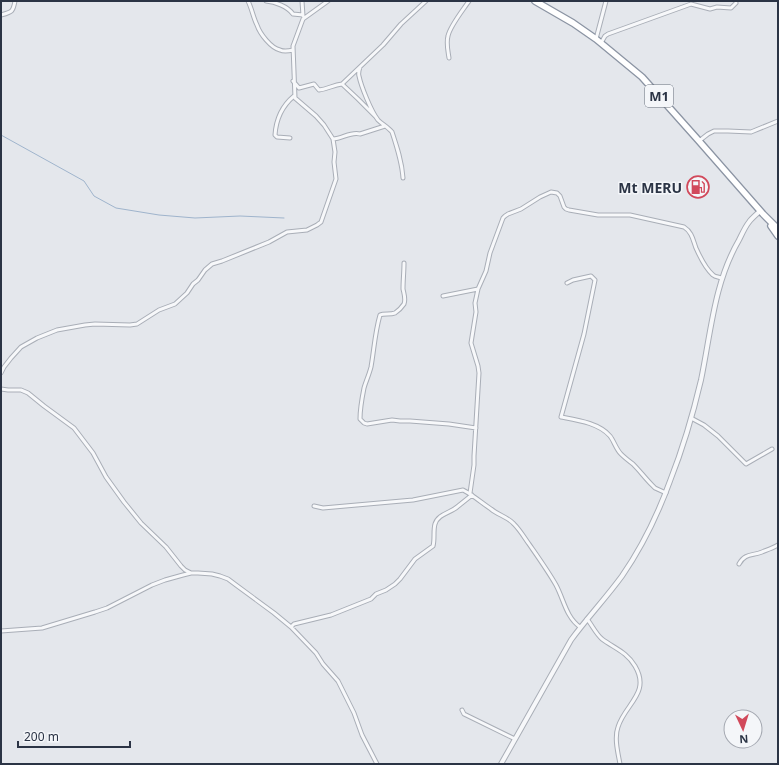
<svg xmlns="http://www.w3.org/2000/svg" width="779" height="765" font-family="'Noto Sans',sans-serif">
	<rect width="100%" height="100%" fill="#e4e7ec"/>
	<g fill="none" stroke-linecap="round" stroke-linejoin="round">
		<path stroke="#9fb4cc" stroke-width="1" d="M1 135 84 181 94 196 116 208 159 215 195 218 240 216 284 218"/>
		<g stroke="#a9aeb7" stroke-width="5">
			<path id="minor" d="M248 1C252 9 253 17 257 25 260 34 271 48 280 50 284 52 289 51 293 50
				M266 1C275 2 287 6 293 14L303 15
				M302 1 303 16
				M1 15C12 12 13 12 15 1
				M596 39 606 1
				M601 43 605 36 608 34 691 4 710 9 717 7 731 8 736 3
				M449 58C448 51 446 43 448 36 450 26 463 10 469 1
				M360 67C359 70 358 73 359 76 361 86 371 111 378 120 382 124 388 127 392 132 397 147 402 162 403 178
				M293 81 299 88 314 84 319 90C328 89 333 85 342 84L383 45 401 24 426 1
				M342 84 358 99 375 116
				M290 138 277 137 275 135C276 120 282 106 294 96
				M333 139C342 139 351 131 360 134L385 126
				M699 141 708 134 714 131H728L751 132 778 121
				M404 263C404 272 403 280 403 289 404 294 406 299 404 304 402 307 398 311 395 313 390 315 384 313 380 315 375 332 374 350 371 367 369 375 366 381 364 388 362 398 360 409 360 419L364 423 367 424 392 420 400 421H410L449 424 476 428
				M567 283 573 280 591 276 595 280 584 334 561 417C577 420 599 423 610 436 614 441 616 449 621 454 625 458 629 461 633 464 640 471 645 478 652 485L655 488 666 493
				M443 296 478 289
				M1 373 4 367 11 358 21 347 37 338 57 330 85 325 95 324 130 325 137 324 159 310 175 304 187 293 193 284 198 280 205 270 212 264 222 261 269 242 287 232 307 230 317 225 321 222 336 179 334 162 335 152 333 139 324 125 316 116 295 98 293 46 303 19 328 1
				M1 389 8 390H21L28 393 44 406 74 428 93 453 106 477 124 502 141 523 166 547 181 566 185 570 191 573
				M691 418 704 425 718 436 746 464 772 449
				M470 493 474 465V456L479 373 478 366 471 343 476 312 475 303 478 289 486 271 490 253 503 218 505 216 508 214 521 209 540 197 551 192 557 193 560 196 564 207 566 209 569 210 598 215H630L684 227C692 232 693 240 696 248 700 257 705 268 713 275 715 277 719 277 722 278
				M314 506 323 508 413 500 463 490C473 495 482 503 491 509 498 515 508 517 514 524 520 530 524 537 529 544 538 557 548 571 556 585 564 600 566 617 580 627
				M739 564C745 553 752 556 762 552 767 550 773 548 778 545
				M587 619C592 625 596 634 602 639 614 648 627 652 635 666 651 693 625 704 618 727 614 738 618 753 620 764
				M291 627 294 624 331 615 371 599 376 594 386 590 395 584 400 579 415 559 433 546C435 539 433 531 435 524 438 514 450 513 457 507 462 503 467 499 472 495
				M1 631 42 628 95 612 107 608 152 585 165 580 183 575 191 573H198L212 574 220 576 228 579 236 585 274 613 291 627 316 653 323 664 338 681 354 713 362 735 377 764
				M462 710 464 714 515 739"/>
		</g>
		<g stroke="#a9aeb7" stroke-width="6">
			<path id="tertiary" d="M501 764 571 640C587 618 606 598 622 576 642 547 658 514 670 481 683 448 693 414 701 380 711 332 714 283 739 240 742 234 745 227 749 222 752 218 757 214 760 211"/>
		</g>
		<g stroke="#8b94a3" stroke-width="8">
			<path id="trunk" d="M535 1 573 23 596 39 642 77 699 141 763 214 778 229
				M771 226 778 236"/>
		</g>
		<use href="#minor" stroke="#f7f8fa" stroke-width="3"/>
		<use href="#tertiary" stroke="#f7f8fa" stroke-width="4"/>
		<use href="#trunk" stroke="#fff" stroke-width="5.5"/>
	</g>
	<defs>
		<g id="fuel-ring" transform="scale(1.15)"><circle r="9.5" fill="#f4f6f9" stroke="#d1495b" stroke-width="1.5"/><path d="M-5.5-6h7V0h2V4h1.3V-2.5L3-4.5l.8-.8L6-3V5H2.5V1h-1V6h-7ZM-4.2-4.7v3.2H.2V-4.7Z" fill="#d1495b"/></g>
	</defs>
	<g fill-rule="evenodd">
		<use href="#fuel-ring" x="698" y="187"/>
	</g>
	<g text-anchor="middle" dominant-baseline="central" stroke-width="3" stroke-linejoin="round" paint-order="stroke">
		<rect fill="#f4f6f9" stroke="#676e7b" stroke-width="1" x="645" y="85" width="28" height="22" rx="3"/>
		<g font-size="13" font-weight="bold" fill="#2b3445">
			<text x="659" y="96">M1</text>
		</g>
		<g font-size="14" font-weight="bold" fill="#2b3445" stroke="#f4f6f9" text-anchor="end">
			<text x="682" y="187">Mt MERU</text>
		</g>
	</g>
	<rect width="779" height="765" fill="none" stroke="#2b3445" stroke-width="4"/>
	<g transform="translate(743 729) rotate(176)"><circle r="19" fill="#f4f6f9" stroke="#a4a8b1"/>
	<path d="M0-3L7 15L0 10L-7 15Z" fill="#d1495b"/>
	<text y="-6" font-size="11" font-weight="bold" text-anchor="middle" fill="#2b3445">N</text>
	</g>
	<path d="M18 741v6h112v-6" fill="none" stroke="#2b3445" stroke-width="2"/>
	<text x="24" y="741" font-size="12" fill="#2b3445" stroke="#f4f6f9" stroke-width="3" paint-order="stroke">200 m</text>
</svg>
